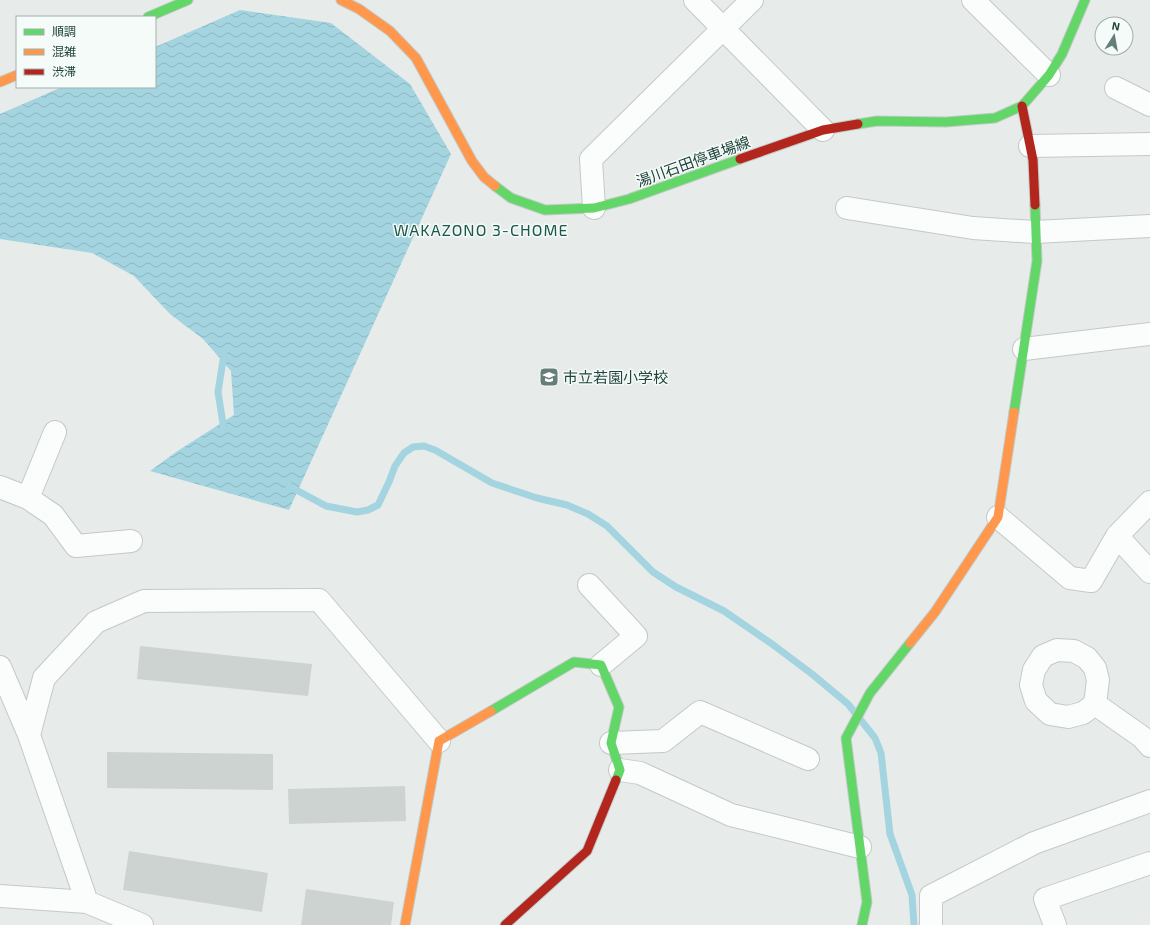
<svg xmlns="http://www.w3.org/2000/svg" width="1150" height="925" font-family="'Exo 2','Noto Sans JP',sans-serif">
	<defs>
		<pattern id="water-waves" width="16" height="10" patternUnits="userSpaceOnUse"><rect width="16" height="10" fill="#a3d4df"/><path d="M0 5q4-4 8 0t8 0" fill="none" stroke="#8cb7c0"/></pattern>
	</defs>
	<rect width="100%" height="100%" fill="#e7ecea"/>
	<path fill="url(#water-waves)" d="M240 10 331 23 410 84 451 154 289 510 150 471 176 452 234 415 231 371 203 339 170 314 134 276 92 253 0 239V114L62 87H155V47Z"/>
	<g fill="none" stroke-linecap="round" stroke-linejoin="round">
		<path stroke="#a3d4df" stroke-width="7" d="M224 430 218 392 224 354
			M289 486 326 506 357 512 368 510 378 505 389 482 395 466 404 453 413 447 424 446 435 450 492 483 537 498 567 505 588 514 607 526 653 572 676 587 724 611 772 644 812 674 848 704 875 738 881 753 890 834 912 895 914 925"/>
	</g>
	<path fill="#cdd3d1" d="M140 646 312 664 308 696 137 679Z
		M107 752 273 754V790L107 788Z
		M405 786 406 821 289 824 288 789Z
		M129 851 268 873 262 912 123 890Z
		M306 889 394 902 391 925H301Z"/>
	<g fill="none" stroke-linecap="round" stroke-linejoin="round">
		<g stroke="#c4c9c7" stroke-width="24">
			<path id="street" d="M695 0 823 130
				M973 0 1049 75
				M1116 88 1150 105
				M1030 146 1150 144
				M594 208 591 159 752 0
				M847 208 973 228 1035 232 1150 226
				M1024 349 1150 334
				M0 487 28 498 55 432
				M28 498 53 515 76 546 131 541
				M998 517 1070 578 1091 581 1117 536 1150 572
				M1117 536 1150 502
				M589 585 636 636 601 665
				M1057 650 1074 651 1087 658 1095 668 1098 680 1095 704 1083 713 1068 717 1050 714 1036 701 1031 685 1034 670 1043 656Z
				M0 667 29 735 87 902
				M1095 704 1142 737 1150 746
				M29 735 44 678 96 622 144 601 319 600 439 741
				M611 743 663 741 700 712 808 759
				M620 770 640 773 731 815 860 847
				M0 896 87 902 142 925
				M931 925V896L1034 843 1150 801
				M1055 925 1045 899 1150 863"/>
		</g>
		<g stroke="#c2cac7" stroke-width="11">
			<path id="fast" d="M148 17 188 0
				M858 124 877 121 946 122 995 118 1022 106 1049 75 1062 54 1085 0
				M495 186 511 198 545 210 594 208 629 199 740 159
				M1014 412 1037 261 1035 205
				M491 711 574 662 601 665 619 707 611 743 620 770 616 780
				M862 925 867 902 846 738 870 693 910 643"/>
		</g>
		<g stroke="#c2cac7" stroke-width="11">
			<path id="slow" d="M341 0 359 9 390 31 416 58 472 161 484 177 495 186
				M0 82 17 75
				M910 643 935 612 998 517 1014 412
				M405 925 439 741 491 711"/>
		</g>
		<g stroke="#c2cac7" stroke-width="11">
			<path id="jam" d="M1022 106 1033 160 1035 205
				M740 159 823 130 858 124
				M505 925 587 851 616 780"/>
		</g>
		<use href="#street" stroke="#fbfcfc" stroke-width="22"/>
		<use href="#fast" stroke="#63d668" stroke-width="9"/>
		<use href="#slow" stroke="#ff974d" stroke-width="9"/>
		<use href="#jam" stroke="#b3261e" stroke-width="9"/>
	</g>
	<defs>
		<g id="school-square" transform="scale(1)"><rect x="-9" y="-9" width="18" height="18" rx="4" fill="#667e79" stroke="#f5fbf8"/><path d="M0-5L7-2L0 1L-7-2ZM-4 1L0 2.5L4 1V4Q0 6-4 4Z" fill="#fff"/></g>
	</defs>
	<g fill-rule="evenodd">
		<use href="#school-square" x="549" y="377"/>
	</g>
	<g text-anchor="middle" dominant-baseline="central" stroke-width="3" stroke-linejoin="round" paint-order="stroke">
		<g font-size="15" fill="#21433c" stroke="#f5fbf8">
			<text transform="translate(693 161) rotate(-20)">湯川石田停車場線</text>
		</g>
		<g font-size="15" fill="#21433c" stroke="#f5fbf8" text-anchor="start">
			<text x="563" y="377">市立若園小学校</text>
		</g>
		<g font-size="16" letter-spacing="1" fill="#1a584c" stroke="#f5fbf8">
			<text x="481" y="229">WAKAZONO 3-CHOME</text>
		</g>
	</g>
	<rect x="16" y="16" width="140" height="72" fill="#f5fbf8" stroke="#a0b1ad"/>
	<rect x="24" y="29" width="20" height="6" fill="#63d668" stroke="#a0b1ad"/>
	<text x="52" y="36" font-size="12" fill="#21433c">順調</text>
	<rect x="24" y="49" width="20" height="6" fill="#ff974d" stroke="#a0b1ad"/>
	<text x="52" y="56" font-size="12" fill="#21433c">混雑</text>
	<rect x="24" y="69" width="20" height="6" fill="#b3261e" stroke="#a0b1ad"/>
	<text x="52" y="76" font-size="12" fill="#21433c">渋滞</text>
	<g transform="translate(1114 36) rotate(11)"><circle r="19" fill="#f5fbf8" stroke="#a0b1ad"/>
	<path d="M0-3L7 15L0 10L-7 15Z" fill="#667e79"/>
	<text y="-6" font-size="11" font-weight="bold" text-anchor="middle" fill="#21433c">N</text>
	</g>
</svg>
